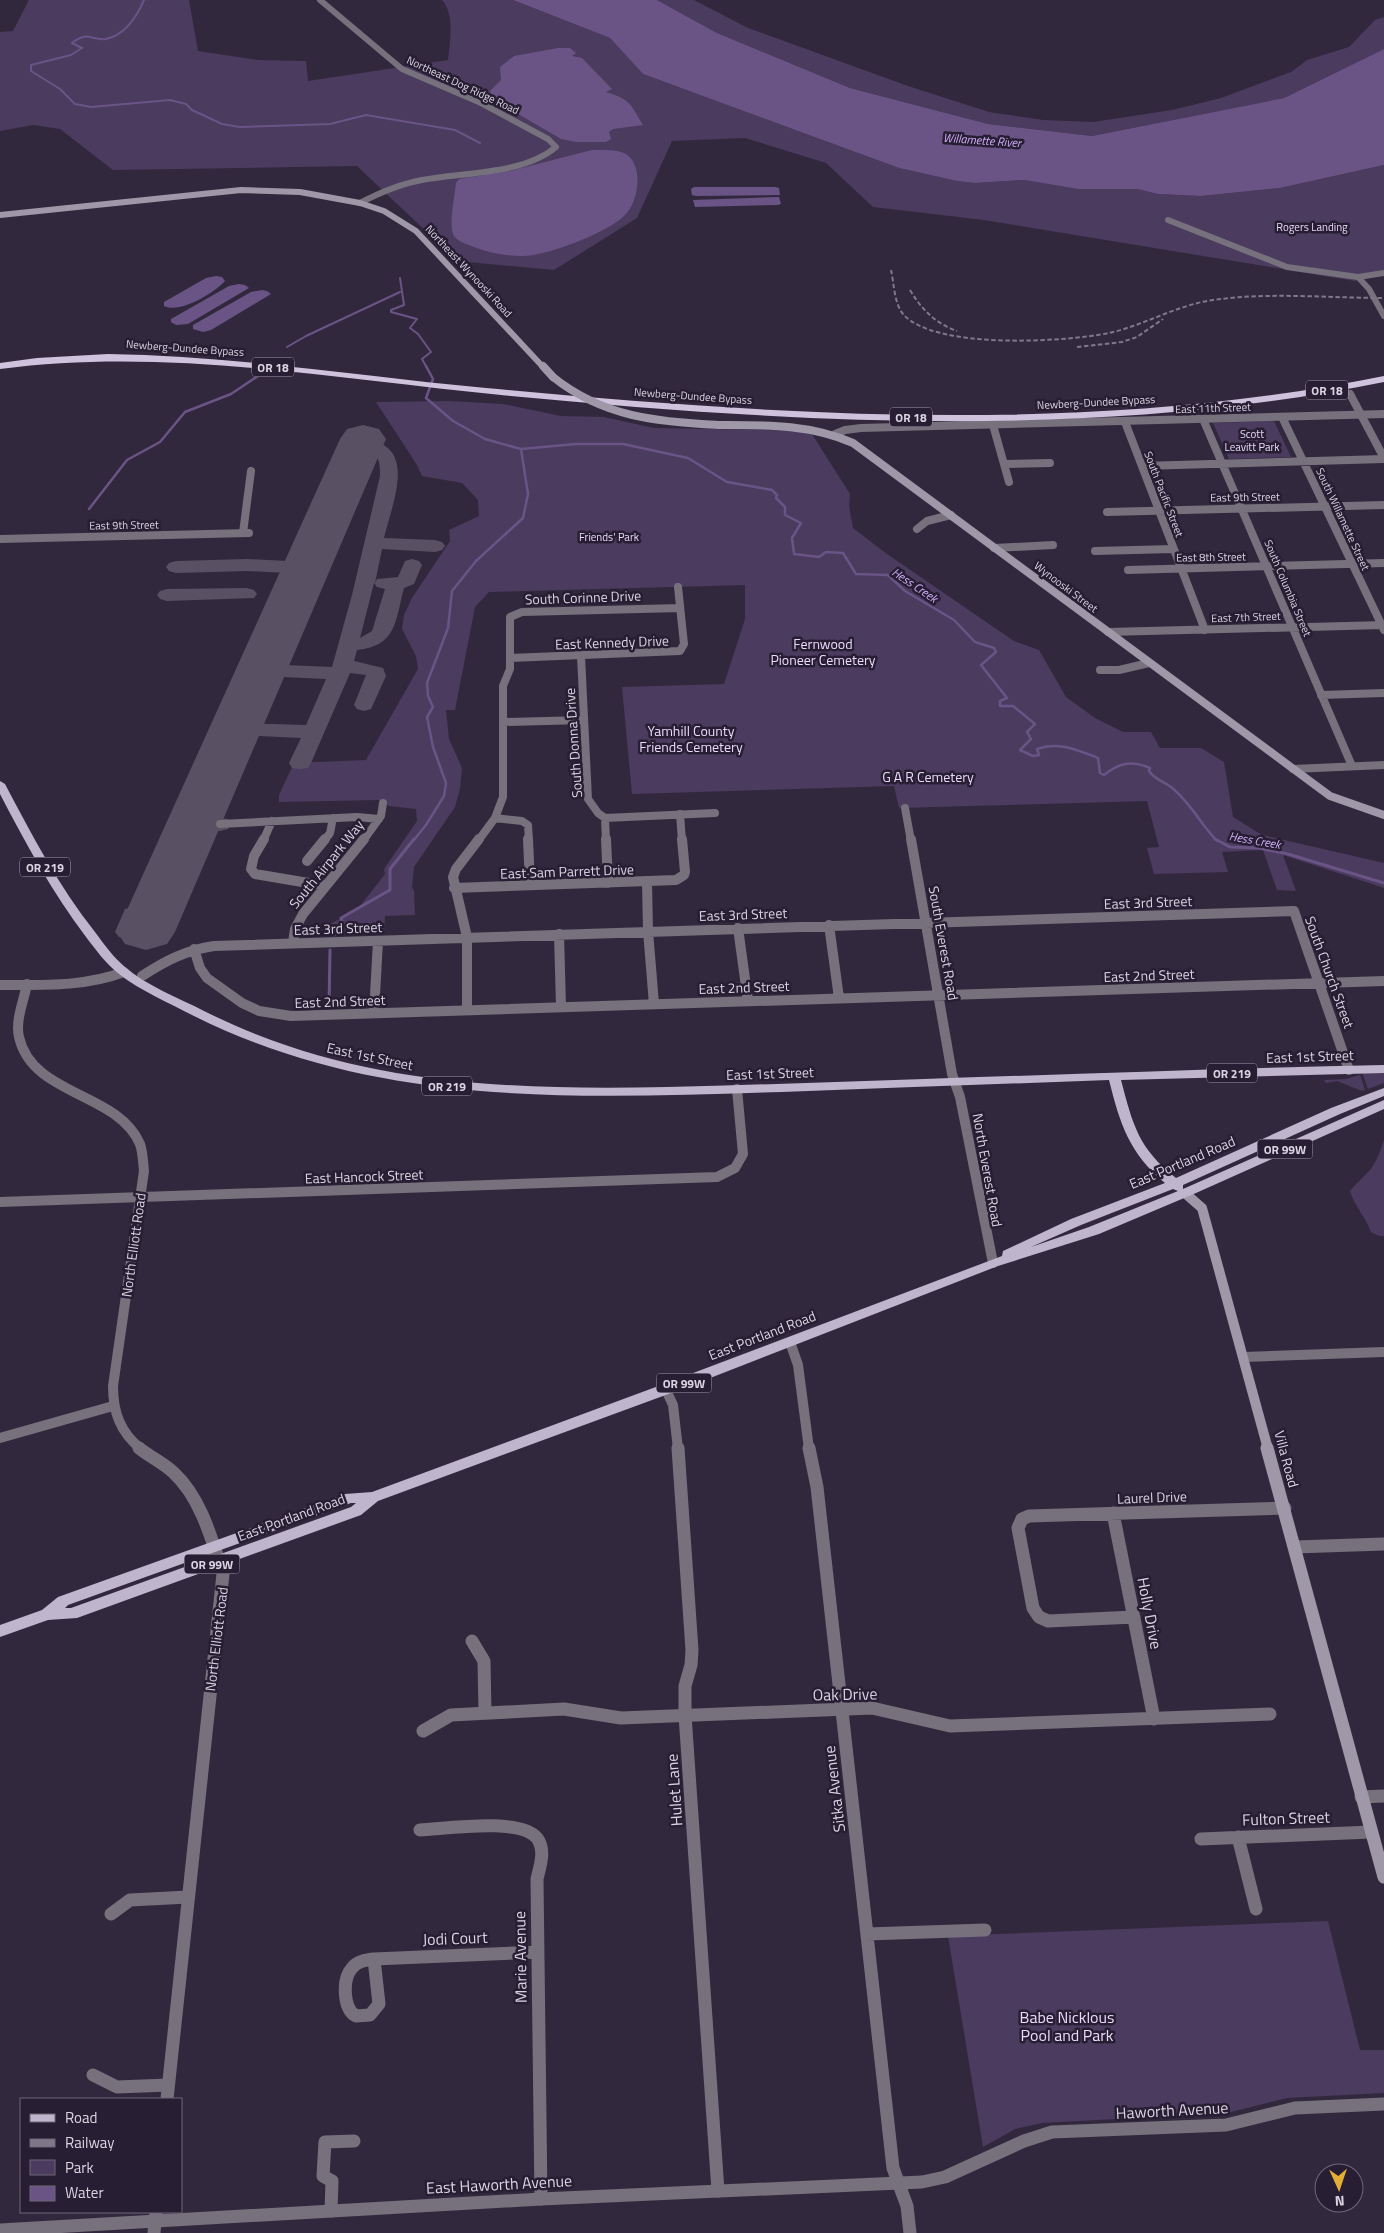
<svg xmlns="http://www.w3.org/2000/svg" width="1384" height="2233" font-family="'Titillium Web',sans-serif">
	<rect width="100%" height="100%" fill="#32283d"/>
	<path fill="#4b3b5f" d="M29 0H189L198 51 258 60 306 61 308 81 448 60C450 41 455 15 442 0H513L610 38 643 74 899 168 957 181 975 183 1024 180 1078 189H1137L1158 194 1201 196 1280 188 1384 165V275L1355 281 984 220 873 207 826 163 745 138 672 141 637 218 554 270 468 262 430 235 357 166 113 170 60 129 33 125 0 131V32L13 31Z
		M657 0H694L748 28 908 86 989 112 1043 120 1093 122 1172 110 1221 98 1291 72 1307 60 1349 47 1375 20 1384 17V49L1284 98 1092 136 988 124 850 88 717 33Z
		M449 401 503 404 561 416 604 417 654 428 810 431 850 494 849 506 853 528 887 554 1014 641 1039 650 1066 697 1095 718 1123 732H1151L1160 748H1201L1224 762 1233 817 1262 835 1384 863V888L1283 855 1296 891 1277 890 1263 850 1222 852 1228 872 1154 874 1147 848 1159 847 1147 801 899 808 894 786 632 794 622 687 724 684 745 619V585L489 592 475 607 455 710H446L449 739 462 768 460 789 455 807 414 867 412 887 414 891 415 915 385 916 384 933 327 935 330 924 357 910 385 874 384 869 417 821 416 809 389 806 379 800 279 802V795L294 763 366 760 418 669 416 656 402 629 404 615 412 598 450 541 449 530 479 516 478 500 462 483 422 476 417 465 376 402Z
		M1274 421 1291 457 1229 459 1213 423Z
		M1362 1072H1384V1083L1368 1089Z
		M1360 1075 1365 1090 1362 1091 1337 1081 1326 1083 1324 1080 1346 1079Z
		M1384 1140V1236H1379L1371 1232C1365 1216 1355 1207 1350 1191 1355 1184 1361 1180 1367 1173 1376 1165 1380 1151 1384 1140Z
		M1328 1921 1360 2050H1384V2093L1287 2098 1227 2113 1042 2123 1015 2129 983 2147 948 1936Z"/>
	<path fill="#6a5485" d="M513 0H657L717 33 850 88 988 124 1092 136 1284 98 1384 49V165L1280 188 1201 196 1158 194 1137 189H1078L1024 180 975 183 957 181 899 168 643 74 610 38Z
		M558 48H570L576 53 572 56 582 58 612 89 606 92C631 100 629 102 643 125L613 129 609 132 611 139 606 142H576L561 139 491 98 490 91 501 80 500 67 514 56Z
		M592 150C601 150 618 149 626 154 644 166 639 202 624 216 608 232 557 251 534 255 515 258 492 254 474 247 467 244 458 242 454 236 448 226 455 195 456 183L459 179 510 171Z
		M694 187H775L779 188 780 195 696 196 692 195 691 189Z
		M779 197 781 204 777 205 695 207 693 200Z
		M216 276 222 277 225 281C214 293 180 314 164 306V302L206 278Z
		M239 284 245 285 249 288 188 324 176 325 171 322V319L229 286Z
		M262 290 267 291 271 294 211 330 203 332 193 329V325L251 292Z"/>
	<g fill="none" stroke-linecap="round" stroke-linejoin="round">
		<path stroke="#6a5485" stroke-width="2" d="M144 0C137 16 125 35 106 39 91 41 88 30 72 43L82 48 71 55 31 65V71L60 89 75 104 91 107 170 100 186 104 192 110 222 124 240 127 330 124 366 115 455 130 480 143
			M400 278 404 305 391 310V312L417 319 410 328 418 334 431 352 422 359 427 368
			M287 347 306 336 400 292"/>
		<path stroke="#6a5485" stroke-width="2.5" d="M426 366 433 379 426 398 453 421 485 439 521 449 576 444H623L688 458 727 482 772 490 777 495 776 498 785 507V515L801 523 792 538 794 554 819 557 826 552 843 553 856 574 888 575 905 591 954 620 975 642 994 648 996 652 981 665 1007 698 1000 701V706H1013L1035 724 1027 732 1031 739 1020 750 1033 756 1039 755 1037 749C1058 741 1078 750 1098 758L1100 773 1104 775C1119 763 1131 760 1150 768L1149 771C1154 779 1163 781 1171 787 1190 802 1200 823 1217 841
			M89 509 127 460 160 442 185 412 231 394 261 374
			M413 841 426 825 444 796 446 783 433 747 427 717 433 707 428 696 427 683 448 628 452 591 476 561 523 518 528 494 521 449"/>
		<path stroke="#6a5485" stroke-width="3" d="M1215 839 1230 847 1259 848 1288 854 1384 883
			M334 935 343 925 341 918 390 890V869L414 839
			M329 1006 330 950"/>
		<path fill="#595063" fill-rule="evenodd" d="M372 441C417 450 391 507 384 538L435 540 442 542 445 546 442 550 435 552 382 549 375 583 377 579 398 577 405 561 412 559 419 561 422 565 414 584 404 588C395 621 397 646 357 650L354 661 383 668 386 676 371 709 364 711 357 709 354 705 366 675 350 673 311 763 308 768 300 769 292 768 289 763 301 738 235 735 228 733 225 729 228 725 235 723 306 725 326 679 261 676 254 674 251 670 254 666 261 664 332 667 352 595 380 476C380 467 380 457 372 452L357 456 351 455 348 451C353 444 363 443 372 441ZM374 583 377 587 385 589 372 631 360 638Z
			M247 559 306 562 313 564 316 568 313 572 306 574 247 571 176 573 169 571 166 567 169 563 176 561Z
			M247 588 254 590 257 594 254 598 167 601 160 599 157 595 160 591 167 589Z
			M194 816 228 819 231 824 228 829 220 831 186 828 183 823 186 818Z
			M157 900 165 902 168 907 165 912 143 918 140 926 146 925 154 927 158 932 154 937 139 941 119 937 115 932 125 909Z"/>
		<path fill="#595063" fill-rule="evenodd" d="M363 425 379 429 386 439 175 932 167 944 146 950 125 944 117 932 340 439 347 429Z"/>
		<path stroke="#76717c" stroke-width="6" d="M1358 277 1384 273"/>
		<path stroke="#76717c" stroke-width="8" d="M1350 394 1384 458
			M1282 417 1384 630
			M1203 419 1352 766
			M1125 422 1205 630
			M993 425 1009 482
			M1004 464 1050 463
			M1142 466 1384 459
			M1107 512 1384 505
			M917 529 927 521 951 515
			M243 533 251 471
			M0 539 249 533
			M994 548 1053 545
			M1095 551 1173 549
			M1128 570 1384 563
			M1108 632 1384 625
			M581 656 588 799 598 813 605 818 606 841
			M510 658 680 651 684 644 678 587
			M1100 670H1119L1149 663
			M1321 695 1384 693
			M504 722 584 720
			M1293 769 1384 765
			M905 808 911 841
			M680 814 682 841
			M495 818 522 821 528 825 529 841
			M605 818 715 813
			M220 824 357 817 379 819
			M263 841 272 821
			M324 841 330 833 333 818
			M363 841 381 816 383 803
			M478 841 495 818 503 797V686L510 669V617L522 612 680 608"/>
		<path stroke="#76717c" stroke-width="10" d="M264 839 254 856 251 869 255 874 326 886
			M528 839 530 885
			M606 839 608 883
			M911 839 952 1074 960 1097 993 1263
			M307 861 325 839
			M647 882 648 931 654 1004
			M454 888 676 880 684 875 685 872 682 839
			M829 925 839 998
			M738 928 748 1001
			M559 934 561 1007
			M293 943 295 929 303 914 364 839
			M194 949 200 968 207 978 242 1003 259 1011 291 1016 1384 981
			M142 976C165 961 186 950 214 946L1294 911 1349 1070
			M467 1010V937L453 877 456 869 479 839
			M374 1013 378 941
			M0 1202 717 1177 735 1168 743 1154 737 1089
			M790 1342 798 1365 809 1449
			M1244 1357 1384 1352
			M666 1390 673 1405 678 1449
			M0 1438 113 1406"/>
		<path stroke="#76717c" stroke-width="13" d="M678 1448 692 1650 691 1665 685 1686V1715L718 2191
			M809 1448 817 1487 893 2168 907 2206 910 2233
			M1113 1513 1154 1719
			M1295 1547 1384 1544
			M1134 1617 1048 1621 1039 1617 1033 1608 1018 1528 1022 1519 1029 1516 1285 1508
			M472 1641 484 1661 485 1713
			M423 1731 451 1715 564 1709 621 1718 872 1708 950 1726 1270 1714
			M420 1830C445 1829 520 1817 537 1838 546 1850 540 1866 537 1879L541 2199
			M1238 1837 1256 1909
			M1201 1839 1371 1832
			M111 1914 130 1900 188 1897
			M867 1934 985 1930
			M374 1959 379 2004 370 2015 356 2016C343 2009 342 1979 352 1968 357 1961 366 1960 374 1959Z
			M374 1959 538 1952
			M93 2075 117 2087 168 2085
			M331 2211 332 2181 323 2176 325 2142 354 2141"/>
		<path stroke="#76717c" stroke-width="6" d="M320 0 402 69 481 103 548 139 556 147C523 175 463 172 422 180 400 184 379 193 360 203
			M1168 220 1287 267 1358 277 1369 289 1384 316"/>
		<path stroke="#76717c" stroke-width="8" d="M835 434 845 430 861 428 1384 414"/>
		<path stroke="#76717c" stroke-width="10" d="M27 984C24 1000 15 1021 19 1037 32 1096 118 1092 140 1144 143 1153 143 1162 144 1171L113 1386C113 1412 120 1432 141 1449
			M0 985C42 985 84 987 124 972"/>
		<path stroke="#76717c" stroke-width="13" d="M139 1448C150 1457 164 1463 174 1473 201 1498 212 1540 223 1574L167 2099
			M1361 1797 1384 1796
			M0 2230 541 2199 922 2182 945 2177 1024 2141 1052 2132 1226 2125 1295 2108 1384 2104
			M154 2233 156 2212"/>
		<path stroke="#9f98a9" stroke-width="6" d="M0 215 241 190 300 192 360 203 384 211 416 231 544 368"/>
		<path stroke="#9f98a9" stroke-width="8" d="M543 366 553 377
			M719 425C766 425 810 424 853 443L1330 796 1384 815"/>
		<path stroke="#9f98a9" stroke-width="10" d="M1186 1194 1202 1208 1268 1449"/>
		<path stroke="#9f98a9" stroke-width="13" d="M1267 1448 1384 1877"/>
		<path fill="#bfb5cc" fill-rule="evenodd" d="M0 781 5 784C32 835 59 887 95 932 104 944 113 957 125 967 147 986 177 997 204 1011 352 1085 504 1090 667 1087 753 1085 838 1082 924 1079 1077 1074 1231 1068 1384 1065V1073L1121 1080C1133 1125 1138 1148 1176 1178L1331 1108 1384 1088V1096L1340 1114 1183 1185V1189L1384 1100V1109L1196 1193 1099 1234 998 1266 682 1389 378 1501 361 1515 77 1618 48 1620 0 1637V1625L42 1610 58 1597 345 1494 372 1492 672 1381 1002 1256 1003 1251 1071 1219 1165 1183C1129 1153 1120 1124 1109 1080 1000 1084 891 1088 782 1092 580 1098 380 1109 194 1016 169 1003 141 991 119 974 106 964 96 950 86 937 52 892 26 844 0 794ZM1173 1189 1178 1191 1089 1227 1031 1247 1081 1225ZM351 1503H356L351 1507 71 1608H65L68 1605Z"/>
		<path fill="#cec2dc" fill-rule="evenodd" d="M108 354C234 356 360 376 486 388 784 416 1089 436 1384 376V382C1094 441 794 423 501 395 334 379 167 347 0 369V363L37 358Z"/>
		<path stroke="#807889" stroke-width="2" stroke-dasharray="4.5 2.5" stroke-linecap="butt" d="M891 270C894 283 894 303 903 314 934 350 1065 342 1109 333 1145 325 1177 305 1213 300 1269 292 1328 298 1384 298
			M910 290C922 310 935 323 957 331
			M1077 347 1122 342 1137 337 1163 319"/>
		<path stroke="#9f98a9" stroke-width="8" d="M553 377C603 417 657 422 719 425"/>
	</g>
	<g text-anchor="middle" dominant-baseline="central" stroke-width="5" stroke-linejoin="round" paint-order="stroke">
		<g font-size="11" fill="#dad4e2" stroke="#281e33">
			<text transform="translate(463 85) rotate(25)">Northeast Dog Ridge Road</text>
			<text transform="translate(469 271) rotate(47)">Northeast Wynooski Road</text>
			<text transform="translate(185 348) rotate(4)">Newberg-Dundee Bypass</text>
			<text transform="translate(693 396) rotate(4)">Newberg-Dundee Bypass</text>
			<text transform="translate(1096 402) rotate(-3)">Newberg-Dundee Bypass</text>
			<text transform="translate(1213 408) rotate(-2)">East 11th Street</text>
			<text transform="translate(1164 494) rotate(69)">South Pacific Street</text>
			<text transform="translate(1245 497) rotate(-1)">East 9th Street</text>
			<text transform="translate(1343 519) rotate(65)">South Willamette Street</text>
			<text transform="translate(124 525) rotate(-1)">East 9th Street</text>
			<text transform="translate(1211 557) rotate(-1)">East 8th Street</text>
			<text transform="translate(1066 587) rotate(37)">Wynooski Street</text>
			<text transform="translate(1288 588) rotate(67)">South Columbia Street</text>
			<text transform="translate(1246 617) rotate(-2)">East 7th Street</text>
		</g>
		<g font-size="11" fill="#e8dafa" stroke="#281e33">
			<text x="1312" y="227">Rogers Landing</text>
			<text x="1252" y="434">Scott<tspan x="1252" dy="13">Leavitt Park</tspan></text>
			<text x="609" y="537">Friends' Park</text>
		</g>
		<g font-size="12" font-style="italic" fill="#d1aefb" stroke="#281e33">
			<text transform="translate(982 140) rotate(4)">Willamette River</text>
			<text transform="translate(915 585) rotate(34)">Hess Creek</text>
			<text transform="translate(1255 840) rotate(10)">Hess Creek</text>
		</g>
		<g fill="#281e33" stroke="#a59dae" stroke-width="1">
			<rect x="252" y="357.5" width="42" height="19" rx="4"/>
			<rect x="1306" y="380.5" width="42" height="19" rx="4"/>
			<rect x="890" y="407.5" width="42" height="19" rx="4"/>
			<rect x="20" y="857.5" width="50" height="19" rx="4"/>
			<rect x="1207" y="1063.5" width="50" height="19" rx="4"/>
			<rect x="422" y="1076.5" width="50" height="19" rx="4"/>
			<rect x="1257.5" y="1139.5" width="55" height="19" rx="4"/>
			<rect x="656.5" y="1373.5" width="55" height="19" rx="4"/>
			<rect x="184.5" y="1554.5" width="55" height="19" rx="4"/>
		</g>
		<g font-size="12" font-weight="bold" fill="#dad4e2">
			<text x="273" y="367">OR 18</text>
			<text x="1327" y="390">OR 18</text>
			<text x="911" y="417">OR 18</text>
			<text x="45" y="867">OR 219</text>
			<text x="1232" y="1073">OR 219</text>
			<text x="447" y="1086">OR 219</text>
			<text x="1285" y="1149">OR 99W</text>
			<text x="684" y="1383">OR 99W</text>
			<text x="212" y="1564">OR 99W</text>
		</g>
		<g font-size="14" fill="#dad4e2" stroke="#281e33">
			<text transform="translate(583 597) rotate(-2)">South Corinne Drive</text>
			<text transform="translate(612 642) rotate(-2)">East Kennedy Drive</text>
			<text transform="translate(573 743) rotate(-94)">South Donna Drive</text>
			<text transform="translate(326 864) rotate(-51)">South Airpark Way</text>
			<text transform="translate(567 871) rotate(-2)">East Sam Parrett Drive</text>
			<text transform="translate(1148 902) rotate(-2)">East 3rd Street</text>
			<text transform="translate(743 914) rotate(-2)">East 3rd Street</text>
			<text transform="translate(338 928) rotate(-2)">East 3rd Street</text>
			<text transform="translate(944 943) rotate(80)">South Everest Road</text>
			<text transform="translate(1330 972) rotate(70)">South Church Street</text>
			<text transform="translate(1149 975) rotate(-2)">East 2nd Street</text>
			<text transform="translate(744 987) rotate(-2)">East 2nd Street</text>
			<text transform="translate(340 1001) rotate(-2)">East 2nd Street</text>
			<text transform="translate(370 1056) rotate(12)">East 1st Street</text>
			<text transform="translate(1310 1056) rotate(-2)">East 1st Street</text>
			<text transform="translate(770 1073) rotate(-2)">East 1st Street</text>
			<text transform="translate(1182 1162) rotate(-23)">East Portland Road</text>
			<text transform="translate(988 1170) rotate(80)">North Everest Road</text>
			<text transform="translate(364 1176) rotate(-2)">East Hancock Street</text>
			<text transform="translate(133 1245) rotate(-82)">North Elliott Road</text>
			<text transform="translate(762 1335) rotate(-21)">East Portland Road</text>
			<text transform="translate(1287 1459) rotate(75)">Villa Road</text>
			<text transform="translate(1152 1497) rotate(-2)">Laurel Drive</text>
			<text transform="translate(291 1517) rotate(-20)">East Portland Road</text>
			<text transform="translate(216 1639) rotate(-83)">North Elliott Road</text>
		</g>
		<g font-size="14" fill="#e8dafa" stroke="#281e33">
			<text x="823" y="643">Fernwood<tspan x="823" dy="16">Pioneer Cemetery</tspan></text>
			<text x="691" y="730">Yamhill County<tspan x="691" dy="16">Friends Cemetery</tspan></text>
			<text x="928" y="776">G A R Cemetery</text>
		</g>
		<g font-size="16" fill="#dad4e2" stroke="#281e33">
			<text transform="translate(1150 1613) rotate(79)">Holly Drive</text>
			<text transform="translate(845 1694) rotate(-1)">Oak Drive</text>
			<text transform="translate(834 1789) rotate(-97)">Sitka Avenue</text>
			<text transform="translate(674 1790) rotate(-94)">Hulet Lane</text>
			<text transform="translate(1286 1818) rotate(-2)">Fulton Street</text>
			<text transform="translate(455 1938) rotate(-2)">Jodi Court</text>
			<text transform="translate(520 1957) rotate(-91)">Marie Avenue</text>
			<text transform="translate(1172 2110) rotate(-3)">Haworth Avenue</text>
			<text transform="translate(499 2184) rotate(-3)">East Haworth Avenue</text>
		</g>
		<g font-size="16" fill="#e8dafa" stroke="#281e33">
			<text x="1067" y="2017">Babe Nicklous<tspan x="1067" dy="18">Pool and Park</tspan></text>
		</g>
	</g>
	<rect x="20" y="2098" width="162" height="115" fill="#281e33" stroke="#6f6779"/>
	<rect x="30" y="2114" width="25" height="8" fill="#bfb5cc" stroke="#6f6779"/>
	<text x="65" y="2123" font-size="15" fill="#dad4e2">Road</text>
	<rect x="30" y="2139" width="25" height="8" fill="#807889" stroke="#6f6779"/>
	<text x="65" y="2148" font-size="15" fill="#dad4e2">Railway</text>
	<rect x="30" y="2160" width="25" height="15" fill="#4b3b5f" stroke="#6f6779"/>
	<text x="65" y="2173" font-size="15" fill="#dad4e2">Park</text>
	<rect x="30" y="2186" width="25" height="15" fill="#6a5485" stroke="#6f6779"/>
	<text x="65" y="2198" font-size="15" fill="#dad4e2">Water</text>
	<g transform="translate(1339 2188) rotate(177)"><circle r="24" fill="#281e33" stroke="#6f6779"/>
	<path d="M0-4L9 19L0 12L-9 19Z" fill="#e2ae34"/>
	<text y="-8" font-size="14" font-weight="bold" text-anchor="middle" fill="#dad4e2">N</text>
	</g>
</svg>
